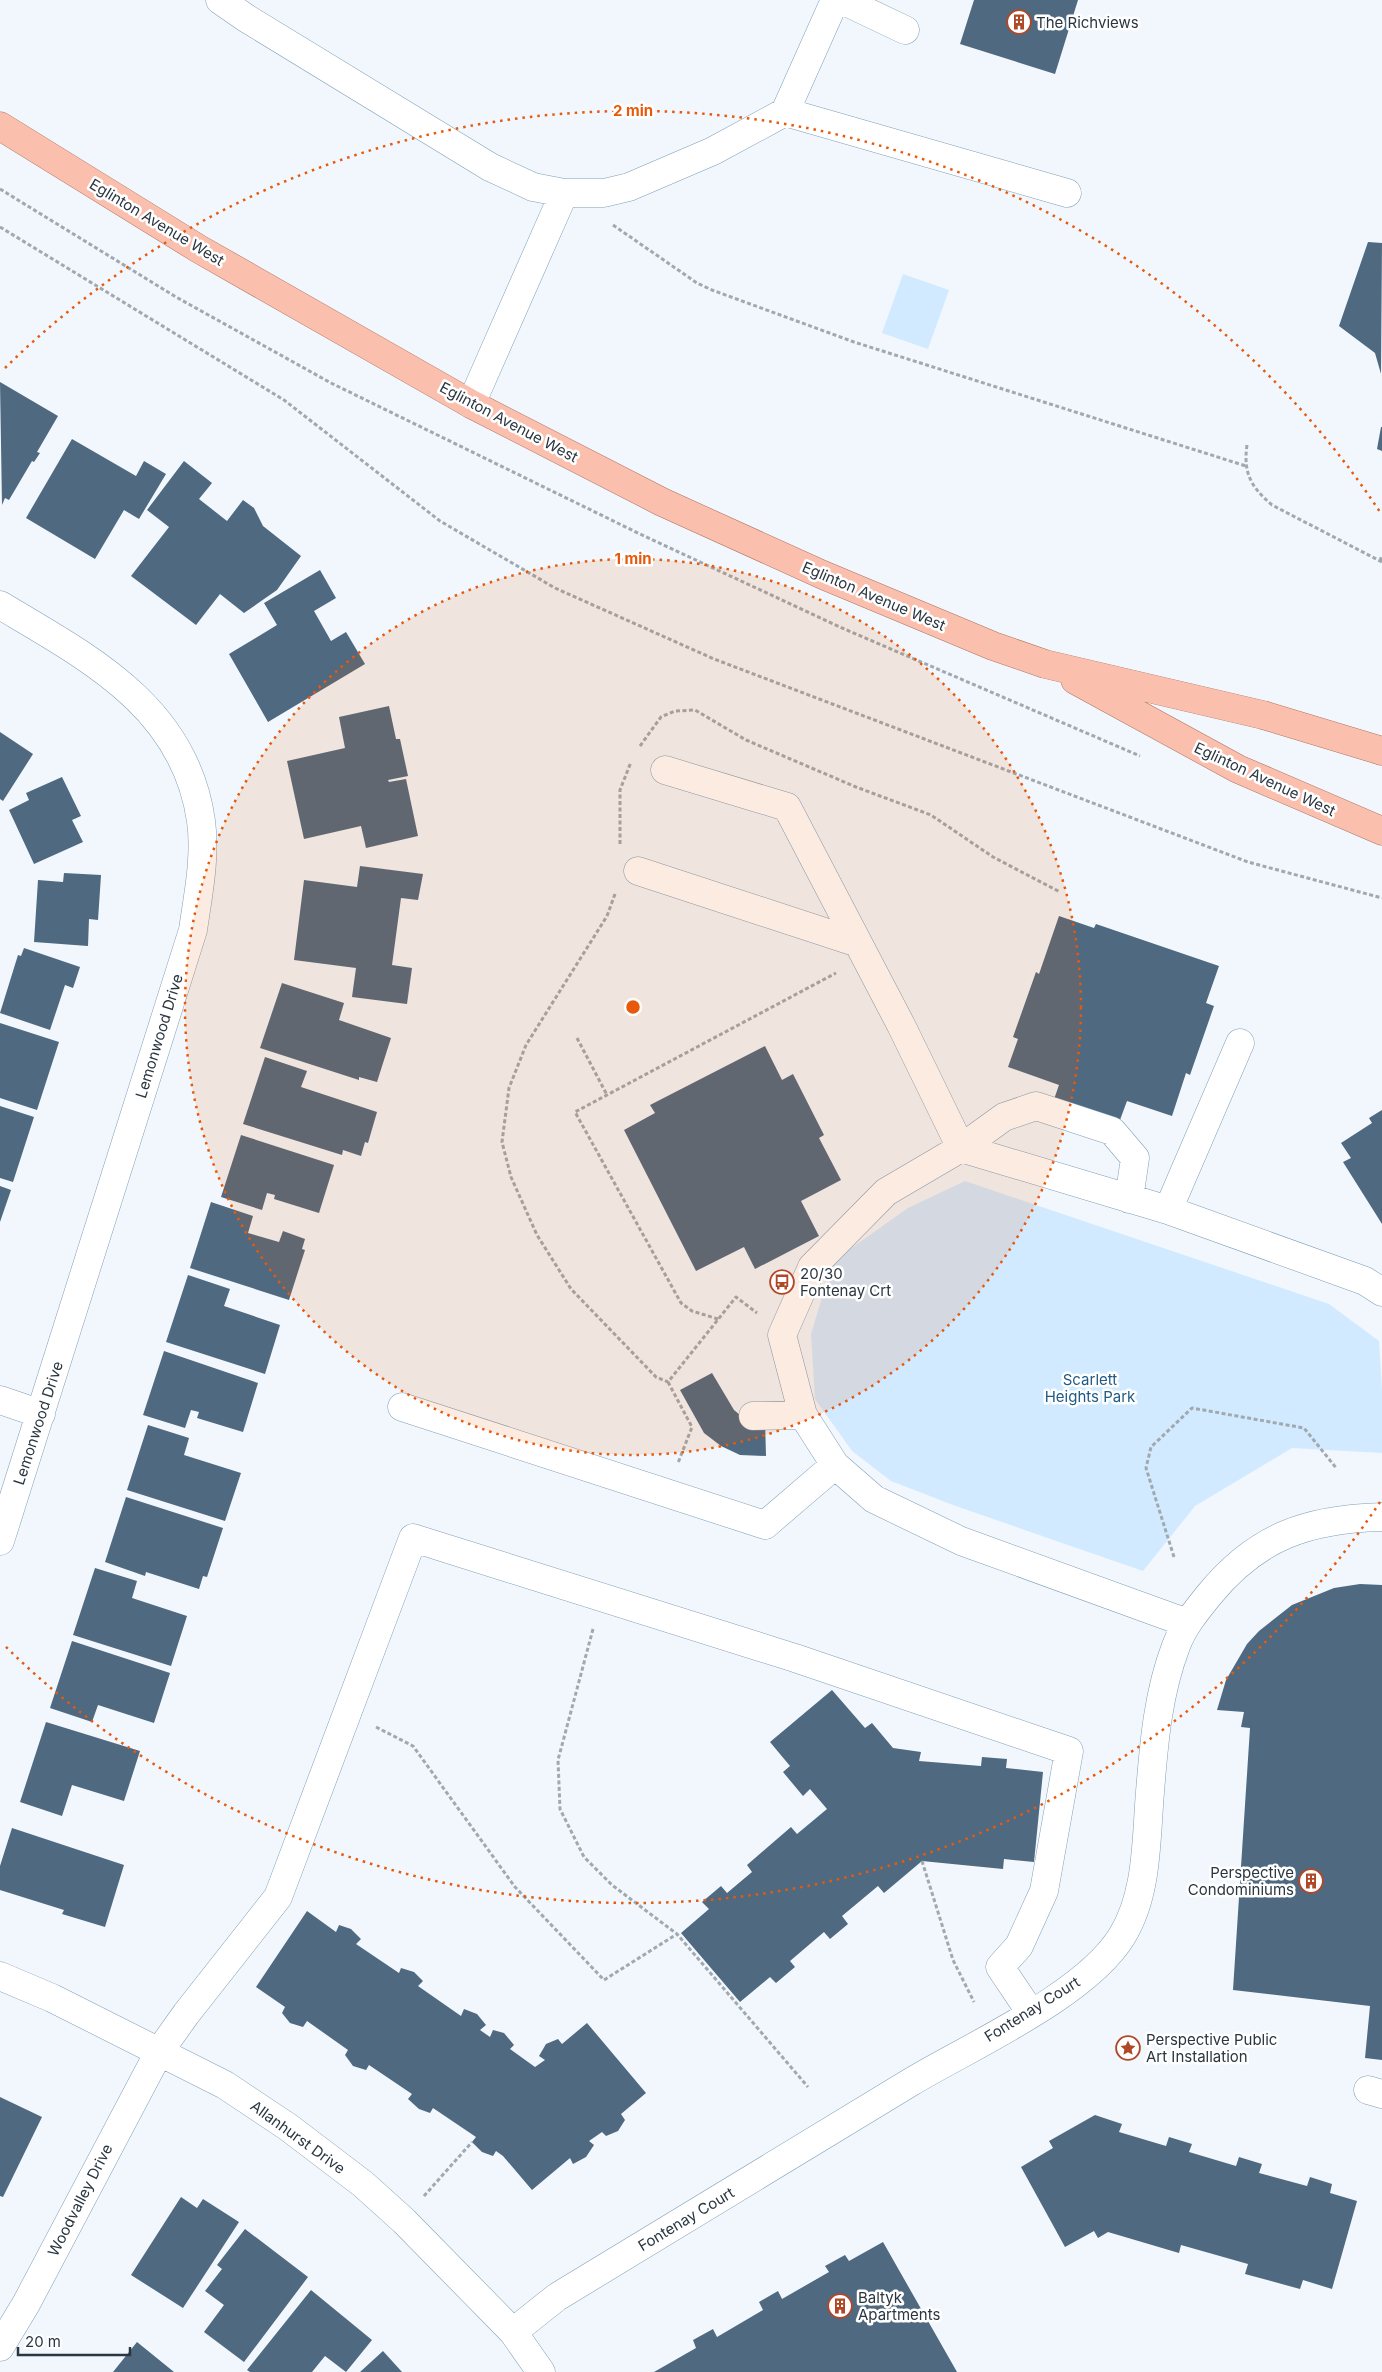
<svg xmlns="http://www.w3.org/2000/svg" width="1382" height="2372" font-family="Inter,sans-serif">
	<rect width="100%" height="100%" fill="#f1f7fc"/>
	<path fill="#d2eaff" d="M903 274 949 290 928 349 882 333Z
		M965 1181 1329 1304 1379 1341 1382 1391V1453L1292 1448 1195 1506 1143 1571 953 1505 891 1481 852 1451 815 1399 811 1334 833 1261 908 1208Z"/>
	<path fill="#4e6980" d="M974 0H1078L1055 74 960 44Z
		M1368 242 1382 243 1381 374 1375 353 1339 326Z
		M0 382 58 416 37 452 40 453 34 462 32 461 9 500 5 498 2 505Z
		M1381 427H1382V451L1377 449Z
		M72 439 136 476 144 461 166 474 139 519 124 510 95 559 26 518Z
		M184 461 212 483 199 499 227 521 243 500 254 508 263 526 301 556 277 590 244 613 220 594 196 625 131 576 169 527 147 510Z
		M320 570 336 598 314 611 331 641 346 632 365 664 268 722 229 654 277 625 264 603Z
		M389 706 396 739H400L408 776 388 780 389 782 406 779 418 836 366 848 361 826 304 839 287 761 345 748 339 717Z
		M0 732 33 754 3 801 0 799Z
		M62 777 81 816 72 820 83 842 34 864 9 810 29 800 26 793Z
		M360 866 423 874 418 900 401 898 392 965 412 968 407 1004 352 997 356 968 294 960 304 880 357 887Z
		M64 873 101 875 98 920 89 919 88 946 34 942 38 880 63 882Z
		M1059 916 1094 928 1096 924 1219 966 1206 1003 1214 1006 1190 1075 1186 1073 1172 1116 1127 1101 1117 1128 1052 1105 1059 1085 1008 1067 1018 1039 1013 1037 1036 972 1039 974Z
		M24 948 80 967 73 988 65 985 50 1030 0 1013 18 955 21 956Z
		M282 983 344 1003 339 1020 391 1038 377 1082 359 1077V1080L260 1048Z
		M0 1023 59 1042 37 1110 0 1098Z
		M765 1046 782 1080 793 1074 824 1135 819 1138 841 1180 801 1201 819 1236 755 1269 744 1247 696 1271 624 1130 655 1113 650 1105Z
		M265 1057 307 1071 301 1087 377 1112 368 1143 365 1142 361 1156 343 1150 342 1155 243 1124Z
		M0 1106 34 1117 13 1182 0 1178Z
		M1382 1110V1224L1343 1162 1351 1158 1341 1143 1372 1123 1369 1118Z
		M241 1135 334 1165 319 1213 274 1199 275 1195 267 1193 262 1210 221 1197Z
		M0 1186 11 1190 0 1222Z
		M211 1202 253 1216 248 1233 279 1242 283 1231 305 1239 302 1249 305 1250 289 1300 190 1268Z
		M188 1275 230 1289 224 1306 280 1325 265 1374 166 1342Z
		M164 1351 258 1383 243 1432 197 1418 199 1412 191 1410 185 1428 143 1415Z
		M712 1373 734 1410 740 1415 765 1420 766 1456 740 1455 721 1446 704 1433 680 1390Z
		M148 1425 189 1438 184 1455 241 1473 225 1521 127 1490Z
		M126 1497 223 1528 207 1577 203 1576 199 1589 146 1572 145 1576 105 1562Z
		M95 1568 137 1581 132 1598 187 1616 171 1666 73 1635Z
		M1360 1584 1382 1585V2060L1365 2058 1370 2006 1233 1990 1250 1728 1241 1727 1244 1712 1217 1710 1226 1680 1247 1644 1259 1631 1292 1605 1334 1588Z
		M72 1641 170 1673 154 1723 98 1705 92 1722 50 1708Z
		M832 1690 865 1728 872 1723 893 1748 921 1752 919 1761 981 1766 982 1757 1007 1759 1006 1768 1043 1772 1034 1862 1004 1859 1003 1869 922 1861 884 1893 878 1886 842 1916 848 1924 830 1939 824 1932 790 1961 795 1967 776 1983 770 1977 740 2002 681 1933 709 1909 702 1902 721 1886 727 1893 752 1872 747 1865 791 1827 797 1834 827 1809 810 1789 803 1796 783 1772 790 1766 770 1742Z
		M46 1722 140 1751 124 1801 72 1785 62 1816 20 1802Z
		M12 1828 124 1865 105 1927 62 1914 64 1910 0 1890V1866Z
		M307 1911 336 1932 339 1925 351 1929 361 1939 356 1944 399 1973 401 1968 414 1972 423 1981 418 1986 461 2016 464 2009 477 2014 486 2025 480 2030 490 2037 493 2030 504 2033 514 2045 510 2049 535 2067 545 2060 539 2056 546 2044 558 2039 562 2044 587 2023 646 2093 621 2114 625 2120 618 2131 606 2136 602 2132 589 2141 594 2145 586 2157 573 2164 570 2158 532 2190 503 2156 496 2151 493 2156 482 2152 472 2142 476 2137 433 2108 430 2113 419 2109 408 2099 412 2094 369 2065 366 2070 353 2066 345 2055 348 2050 307 2021 303 2027 290 2023 282 2013 285 2007 256 1987Z
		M0 2097 42 2117 3 2197 0 2196Z
		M1095 2115 1122 2124 1119 2132 1166 2146 1169 2137 1192 2144 1189 2152 1236 2166 1239 2157 1262 2164 1259 2173 1307 2186 1310 2177 1332 2184 1330 2193 1357 2201 1332 2289 1303 2280 1300 2289 1245 2274 1248 2264 1181 2245 1179 2253 1108 2232 1098 2238 1094 2231 1065 2247 1021 2167 1053 2148 1049 2141Z
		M181 2197 197 2208 203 2199 239 2222 183 2308 131 2275Z
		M245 2229 308 2277 244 2362 204 2332 224 2305 205 2291 222 2269 217 2265Z
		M883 2242 957 2372H654L696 2348 693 2340 713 2329 717 2337 763 2310 759 2302 778 2291 782 2299 829 2272 825 2266 845 2255 849 2261Z
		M311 2290 372 2340 346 2372 325 2356 312 2372H250L247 2370Z
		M137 2342 174 2372H113Z
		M383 2351 402 2372H360Z"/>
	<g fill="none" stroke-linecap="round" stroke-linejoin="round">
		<g stroke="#819fb7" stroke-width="29">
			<path id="minor" d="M220 0 246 18 490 167 533 187 564 193H604L629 187 713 151 785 112 835 0
				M842 0 905 30
				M785 112 1067 193
				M471 404 564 193
				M0 605C89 658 185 707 201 821 206 857 198 895 193 930L0 1541
				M665 770 787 807 901 1025 961 1148 1168 1210 1365 1281 1382 1292
				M638 871 858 943
				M1129 1199 1135 1158 1112 1131 1036 1106 1004 1117 961 1148 886 1192 812 1267 782 1335 803 1415 835 1465 874 1499 961 1541 1187 1623
				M1168 1210 1240 1043
				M0 1400 41 1414
				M402 1407 765 1525 835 1465
				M753 1416 803 1415
				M0 1976 52 1998 225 2085 288 2127 363 2184 404 2221 513 2332 541 2372
				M1368 2090 1382 2094
				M513 2332 557 2297C675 2225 793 2153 911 2082 971 2046 1086 1995 1122 1936 1148 1894 1146 1839 1150 1792 1154 1742 1158 1693 1176 1646 1183 1627 1196 1611 1209 1595 1257 1536 1308 1519 1382 1517
				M0 2347 26 2304 159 2052 186 2014 278 1897 413 1538 795 1658 1069 1751 1044 1891 1019 1946 1000 1967 1031 2013"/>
		</g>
		<g stroke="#af7363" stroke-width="29">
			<path id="major" d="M0 126 199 249 471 404 662 502 823 575 993 646 1045 664 1263 715 1382 751
				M1075 680 1238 769 1382 831"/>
		</g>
		<path stroke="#a0a9b0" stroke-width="3" stroke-dasharray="4 2.5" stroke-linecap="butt" d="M0 189 176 297 331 383 640 534 842 628 1140 756
			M613 225 697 283 712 290 854 342 1246 466
			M0 227 284 400 440 521 555 588 714 659 1248 862 1382 898
			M1247 445C1243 473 1251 487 1272 505L1382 562
			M1380 561 1382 555
			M640 746 661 717 675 711 695 710 746 740 856 787 931 815 993 857 1060 892
			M620 844V790L631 762
			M615 894 607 916 526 1045 509 1088 502 1142 511 1177 537 1235 571 1289 656 1377 668 1382 736 1297 757 1313
			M577 1038 607 1095
			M718 1319 692 1311 681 1303 575 1112 836 973
			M668 1382 692 1427 678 1463
			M1174 1557 1146 1468 1151 1447 1192 1408 1304 1428 1337 1469
			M593 1629 558 1760 560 1809 584 1857 612 1885 677 1934 808 2087
			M376 1727 413 1746 515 1887 604 1980 677 1934
			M922 1861 953 1960 974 2002
			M424 2196 472 2142"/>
		<use href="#minor" stroke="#fff" stroke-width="28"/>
		<use href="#major" stroke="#fabfad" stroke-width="28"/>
	</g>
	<circle cx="633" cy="1007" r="448" fill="#e8590c" fill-opacity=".12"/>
	<g fill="none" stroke="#e8590c" stroke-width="2.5" stroke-dasharray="2.5 5">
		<circle cx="633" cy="1007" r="448"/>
		<path d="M1380 1502A896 896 0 0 1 5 1646M5 368A896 896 0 0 1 1380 512"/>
	</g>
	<defs>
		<g id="building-ring" transform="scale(1.25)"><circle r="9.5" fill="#fff" stroke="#b04827" stroke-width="1.5"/><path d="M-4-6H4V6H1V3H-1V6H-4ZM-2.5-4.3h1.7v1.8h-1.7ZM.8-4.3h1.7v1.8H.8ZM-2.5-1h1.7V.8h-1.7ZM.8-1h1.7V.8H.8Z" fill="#b04827"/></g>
		<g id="bus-ring" transform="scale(1.25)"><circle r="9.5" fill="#fff" stroke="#b04827" stroke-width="1.5"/><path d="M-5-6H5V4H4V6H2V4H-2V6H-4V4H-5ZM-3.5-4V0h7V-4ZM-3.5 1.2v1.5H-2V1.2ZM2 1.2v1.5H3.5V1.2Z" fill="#b04827"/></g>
		<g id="sight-ring" transform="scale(1.25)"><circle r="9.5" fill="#fff" stroke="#b04827" stroke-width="1.5"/><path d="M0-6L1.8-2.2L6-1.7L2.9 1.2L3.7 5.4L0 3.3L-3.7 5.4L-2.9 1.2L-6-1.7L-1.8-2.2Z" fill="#b04827"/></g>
	</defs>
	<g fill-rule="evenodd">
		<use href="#building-ring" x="1019" y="22"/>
		<use href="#bus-ring" x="782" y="1282"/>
		<use href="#building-ring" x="1311" y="1881"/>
		<use href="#sight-ring" x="1128" y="2048"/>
		<use href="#building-ring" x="840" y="2306"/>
	</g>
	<g text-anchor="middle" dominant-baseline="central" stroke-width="5" stroke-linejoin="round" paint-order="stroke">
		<g font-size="15" fill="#2a3640" stroke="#fff" text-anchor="start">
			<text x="1036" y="22">The Richviews</text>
			<text x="800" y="1273">20/30<tspan x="800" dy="17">Fontenay Crt</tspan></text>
			<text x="1294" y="1872" text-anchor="end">Perspective<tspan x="1294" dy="17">Condominiums</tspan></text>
			<text x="1146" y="2039">Perspective Public<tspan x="1146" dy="17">Art Installation</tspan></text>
			<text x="858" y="2297">Baltyk<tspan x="858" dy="17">Apartments</tspan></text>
		</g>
		<g font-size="15" fill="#2a3640" stroke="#fff">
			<text transform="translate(157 222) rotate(31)">Eglinton Avenue West</text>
			<text transform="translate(509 422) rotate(28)">Eglinton Avenue West</text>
			<text transform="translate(874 596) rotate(23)">Eglinton Avenue West</text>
			<text transform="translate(1265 779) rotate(25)">Eglinton Avenue West</text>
			<text transform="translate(159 1036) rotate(-73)">Lemonwood Drive</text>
			<text transform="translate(38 1423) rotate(-72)">Lemonwood Drive</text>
			<text transform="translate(1032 2009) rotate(-32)">Fontenay Court</text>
			<text transform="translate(298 2137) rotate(36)">Allanhurst Drive</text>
			<text transform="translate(80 2200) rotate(-63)">Woodvalley Drive</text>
			<text transform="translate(686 2219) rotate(-31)">Fontenay Court</text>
		</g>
		<g font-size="15" fill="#1f5b85" stroke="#fff">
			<text x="1090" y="1379">Scarlett<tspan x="1090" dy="17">Heights Park</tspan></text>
		</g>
	</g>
	<circle cx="633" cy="1007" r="8" fill="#e8590c" stroke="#fff" stroke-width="2.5"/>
	<g font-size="15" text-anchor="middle" font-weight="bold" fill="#e8590c" stroke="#fff" stroke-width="5" stroke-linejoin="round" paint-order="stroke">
		<text x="633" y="116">2 min</text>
		<text x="633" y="564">1 min</text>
	</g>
	<path d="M18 2347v8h112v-8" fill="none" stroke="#2a3640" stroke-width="2.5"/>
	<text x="25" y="2347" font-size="15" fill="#2a3640" stroke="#ffffff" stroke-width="4" paint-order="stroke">20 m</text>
</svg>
